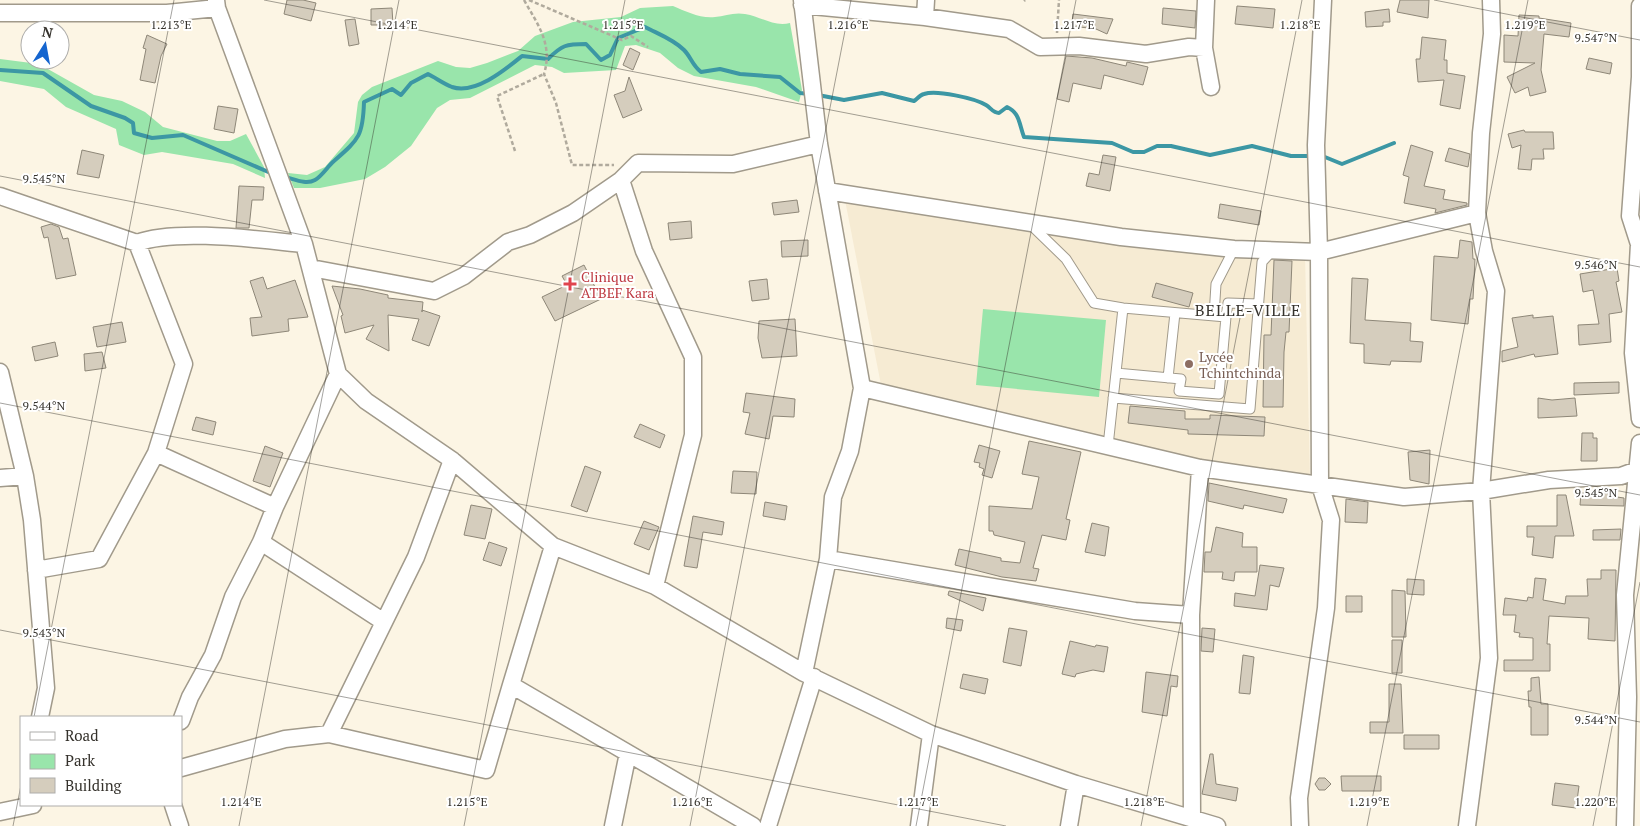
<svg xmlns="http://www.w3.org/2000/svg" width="1640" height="826" font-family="'PT Serif',serif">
	<rect width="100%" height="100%" fill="#fcf5e4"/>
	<path fill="#f6ebd3" d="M845 200 1305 254 1310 481 1204 465 881 385Z"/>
	<path fill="#99e5ab" d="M673 6C685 11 701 19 715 17 725 16 734 12 745 14 762 17 774 27 790 23L802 90 799 102 756 87 694 76 678 68 660 53 636 45 625 46 616 70 564 73 552 67 535 65 470 98 450 100 437 108 411 146 385 167 365 179 320 188H294L288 173 307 175 325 167 354 133 358 102 362 95 372 87 438 61 456 67 470 68 487 63 518 51 535 36 573 22 621 17 640 8Z
		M0 59 39 64 94 95 122 101 145 112 163 127 217 141H230L246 134 264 167 265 178 233 164 162 152 144 155 119 145 116 129 66 107 44 89 0 81Z
		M983 309 1106 320 1099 397 976 385Z"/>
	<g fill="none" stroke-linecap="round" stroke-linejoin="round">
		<path stroke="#3c97a4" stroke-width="4" d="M0 70 43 73 91 106 125 118 133 123 134 133 152 138 183 135 273 174
			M818 95 844 100 882 93 914 101C917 99 920 95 924 94 937 90 974 98 986 105 991 108 993 113 999 113L1007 107C1020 113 1019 124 1024 137L1112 143 1133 152H1144L1157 146H1171L1210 155 1252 146 1291 156H1313
			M1320 155 1342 164 1394 143
			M285 177C294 179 306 185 315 180 322 176 328 166 334 161 359 139 363 136 364 102L392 89 401 95 411 83 428 74C436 78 444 84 452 87 475 95 506 69 522 56L548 59C562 45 566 44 586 44L601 60 610 55 618 38 645 27C658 34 673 39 684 50 691 57 692 65 701 72L720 69 740 74 780 77 800 93 809 94"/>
	</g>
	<path fill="#d5cdbd" stroke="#8e8778" d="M287 0H303L316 3 311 21 284 14Z
		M1400 0H1429L1428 18 1397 12Z
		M1237 6 1275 9 1273 28 1235 24Z
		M392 8 393 25H371V9Z
		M1163 8 1196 11 1195 28 1162 24Z
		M1389 9 1390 22H1383V26L1366 27 1365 12Z
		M1073 14 1113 19 1107 34 1096 29 1072 26Z
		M1519 15 1539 16V18L1571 23 1569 37 1544 34 1541 70 1546 92 1530 96 1528 87 1515 93 1507 77 1535 63 1504 62V35L1518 36Z
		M355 19 359 44 349 46 345 20Z
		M147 35 167 44 161 56 155 83 140 80 146 49 143 48Z
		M1422 37 1446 40 1444 60H1447V73L1465 76 1460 109 1440 105 1444 80 1418 82 1416 59H1420Z
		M630 48 640 53 633 70 623 65Z
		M1066 56 1092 58 1126 66 1127 62 1148 67 1143 85 1104 75 1101 89 1073 83 1069 102 1057 99Z
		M1589 58 1612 63 1610 74 1586 69Z
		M629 77 642 110 623 118 614 95 625 91Z
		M218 106 238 109 234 133 214 129Z
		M1524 130 1525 132H1553L1554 149H1543L1544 159H1532L1531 170 1518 169 1521 145 1512 148 1508 134Z
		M1411 145 1433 152 1424 186 1445 190 1443 199 1467 203V205L1435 213 1436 209 1404 203 1409 177 1403 175Z
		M1449 148 1470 154 1468 167 1445 161Z
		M82 150 104 155 99 178 77 174Z
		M1103 155 1116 157 1110 191 1086 186 1089 173 1099 175Z
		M239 186 264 187 263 200H252L249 228H236Z
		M797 200 799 212 774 215 772 203Z
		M1220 204 1261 211 1259 225 1218 218Z
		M691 221 692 238 670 240 668 223Z
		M51 224 59 227 63 239 68 238 76 275 56 279 48 237 44 238 41 227Z
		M808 240V256L782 257 781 241Z
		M1460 240 1472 242 1473 259H1475L1473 299H1470L1468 324 1431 320 1434 256 1458 258Z
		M1274 260 1292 261 1289 332H1286L1284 352 1283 407H1263L1264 335H1271Z
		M584 265 601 299 555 321 542 297 567 285 562 276Z
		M1617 268 1619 281 1616 282 1622 312 1609 314 1611 342 1579 345 1578 325 1599 324 1593 290 1583 292 1580 274Z
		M263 277 267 289 295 280 308 317 288 319 289 331 252 336 250 318 262 317 250 281Z
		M1352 278 1368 279 1365 320 1411 323 1410 341 1423 342 1421 362 1391 361 1390 365 1364 363V344L1350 343Z
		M767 279 769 299 752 301 749 281Z
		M1156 283 1193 293 1189 307 1152 297Z
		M332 286 360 289 388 295V298L423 302 422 312V310L440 316 429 346 412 340 419 319 388 315 389 351 366 339 374 325 345 333 341 316 343 315Z
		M1533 315V318L1553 316 1558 354 1535 357 1534 354 1502 362V351L1518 347 1512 318Z
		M795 319 797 356 762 358 758 338 759 321Z
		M122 322 126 342 97 347 93 327Z
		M55 342 58 356 35 361 32 347Z
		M102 352 106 368 85 371 84 354Z
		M1619 382V393L1574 395V383Z
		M746 393 795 399 794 417 773 416 769 439 745 434 750 413 743 412Z
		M1538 398 1552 400 1575 398 1577 416 1538 418Z
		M1130 406 1185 411V419H1210V415L1265 417 1264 436 1188 434V430L1128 423Z
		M196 417 216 422 213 435 192 430Z
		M640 424 665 435 660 448 634 437Z
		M1582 433H1593V438H1597V461H1581Z
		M1029 441 1081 452 1066 519 1070 520 1066 540 1042 535 1033 568 1039 569 1036 581 1002 577 955 565 959 549 1001 558V561L1020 563 1025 542 994 535 993 531H989V506L1032 509 1039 477 1022 474Z
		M979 445 1000 451 992 478 982 475 984 469 979 467 980 463 974 462Z
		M265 446 283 453 270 487 253 481Z
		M1430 450 1429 484 1410 480 1408 452Z
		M585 466 601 472 587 512 571 506Z
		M733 471 757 472 756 494 731 493Z
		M1209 483 1287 499 1283 513 1244 505 1243 509 1208 501Z
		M1581 493H1617V497L1624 498V506L1580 505Z
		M1557 495H1566L1574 536H1555L1553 558 1532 555 1534 537H1527V526H1557Z
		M1346 499 1368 502 1367 523 1345 522Z
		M765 502 787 506 785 520 763 516Z
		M471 505 492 509 485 539 464 535Z
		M693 516 724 522 722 535 703 532 697 568 684 566Z
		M644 521 659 527 649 550 634 544Z
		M1092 523 1109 527 1105 556 1085 552Z
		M1216 527 1243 533 1242 547H1257V572H1235L1234 581 1222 579 1223 572H1204L1205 552H1211Z
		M1621 529 1620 540H1593V530Z
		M489 542 507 548 501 566 483 560Z
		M1260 565 1284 568 1279 587 1270 585 1267 610 1234 606 1235 593 1255 596Z
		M1601 570H1616L1615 641 1588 639 1589 618 1549 616 1547 644H1550V671H1504V660H1533V638L1519 637 1520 633 1514 632 1516 615H1503L1505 598 1527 601 1528 597 1533 598 1535 578 1546 579 1543 600 1565 604 1566 596H1588L1587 579H1601Z
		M1407 579 1424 580V595L1407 594Z
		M1392 590 1405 591 1406 637H1392Z
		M949 591 986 598 983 611 948 595Z
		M1346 596H1362V612H1346Z
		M947 618 963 620 961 631 946 628Z
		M1009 628 1027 631 1021 666 1003 662Z
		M1202 628 1215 629 1213 652 1201 651Z
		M1392 640H1402V673H1392Z
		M1070 641 1095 647 1096 645 1108 647 1104 672 1093 670 1076 674 1075 677 1062 674Z
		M1243 655 1254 657 1250 694 1239 693Z
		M1146 672 1178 676 1177 687 1171 686 1167 716 1142 712Z
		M963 674 988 679 985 694 960 688Z
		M1539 677 1541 704H1548V735H1531V707H1529L1528 691H1531V678Z
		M1389 684H1401L1403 733H1370V722H1389Z
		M1404 735H1439V749H1404Z
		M1210 754H1213L1216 784 1238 788 1236 801 1202 794Z
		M1341 776H1381V791H1342Z
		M1319 778H1325L1331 784 1325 790H1319L1315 784Z
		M1555 783 1579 786 1576 808 1552 805Z"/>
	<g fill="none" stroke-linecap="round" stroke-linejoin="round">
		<g stroke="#a19a8b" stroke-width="11">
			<path id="lane" d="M1032 226 1066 259 1094 303 1123 308 1226 317 1219 394 1179 391 1181 379 1116 373
				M1214 316 1216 284 1234 249
				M1226 317 1228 303 1259 304
				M1168 378 1175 313
				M1113 398 1250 409 1262 262 1272 251
				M1108 446 1123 308"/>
		</g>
		<g stroke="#a19a8b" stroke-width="19">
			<path id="street" d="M216 0 217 8 304 244 338 374 366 401 452 460 553 546 655 586 804 673 931 734 1076 784 1217 826
				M802 0 819 144 862 388 1200 468 1404 497 1481 491 1549 480 1621 476 1640 469
				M1206 0 1204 48 1211 87
				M802 5 925 17 1009 29 1040 47 1079 46 1146 54 1189 47 1204 48
				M1640 6V77L1630 216 1639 244 1633 353 1640 419
				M0 13H167L217 8
				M925 17 926 0
				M827 191 1121 237 1234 249 1319 252 1477 213 1481 133 1492 34 1491 0
				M0 196 137 243C176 228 261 240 304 244
				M311 268 434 291 464 276 508 242 530 235 573 213 621 180
				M0 372 25 476 32 520 46 688 40 717
				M156 453 275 507
				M0 478 25 476
				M261 542 384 622
				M553 546 511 685 753 826
				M828 559 1135 611 1191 615
				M36 570 99 559 156 453 184 364 137 243
				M655 586 693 435V357L644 251 621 180 638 163 733 164 819 144
				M804 673 828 559 833 497 850 451 862 388
				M181 721 190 697 213 655 233 597 261 542 275 507 338 374
				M329 734 486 770 511 685
				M181 768 285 739 329 734 416 557 452 460
				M173 805 180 826
				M0 812 33 805
				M1192 818 1191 615 1200 468
				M613 826 628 753
				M768 826 814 677
				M919 826 931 734
				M1069 826 1076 784
				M1300 826 1299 798 1326 608 1331 520 1320 485 1319 252 1316 145 1323 0
				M1467 826 1489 658 1481 491 1496 291 1484 251 1477 213
				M1625 826 1628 697 1625 595 1640 443"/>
		</g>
		<path stroke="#b0aa9d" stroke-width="2.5" stroke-dasharray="4 2.5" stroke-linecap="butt" d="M524 0C538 25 553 44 544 74L556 103 572 165H614
			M529 0 622 40 631 36 648 47
			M1024 1 1025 0
			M1057 33 1059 0
			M515 151 497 96 544 74"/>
		<use href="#lane" stroke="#fff" stroke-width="9"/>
		<use href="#street" stroke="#fff" stroke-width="16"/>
	</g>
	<path fill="none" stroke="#35322c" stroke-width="1" stroke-opacity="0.45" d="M264 0 1640 267M1434 0 1640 40M0 176 1640 495M0 403 1640 722M0 630 1006 826M34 717 174 0M13 826 21 785M239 826 399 0M464 826 625 0M690 826 851 0M916 826 1076 0M1141 826 1302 0M1367 826 1528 0M1593 826 1640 582"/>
	<path fill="#e0444e" stroke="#fff" stroke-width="2" d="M567.5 276.5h5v5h5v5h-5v5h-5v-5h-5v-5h5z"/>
	<circle fill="#8d6e63" stroke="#fff" stroke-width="2" cx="1189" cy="364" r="5"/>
	<g text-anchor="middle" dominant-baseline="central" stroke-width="4" stroke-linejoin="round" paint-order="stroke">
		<g font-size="14" fill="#be3a42" stroke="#fff" text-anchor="start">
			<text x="581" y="276">Clinique<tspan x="581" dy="16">ATBEF Kara</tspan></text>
		</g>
		<g font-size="14" fill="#785e54" stroke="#fff" text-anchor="start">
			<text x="1199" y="356">Lycée<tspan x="1199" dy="16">Tchintchinda</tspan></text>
		</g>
		<g font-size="16" letter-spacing="1" fill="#35322c" stroke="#fff">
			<text x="1248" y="310">BELLE-VILLE</text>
		</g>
	</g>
	<g font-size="12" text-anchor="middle" fill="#35322c" stroke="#fff" stroke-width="4" stroke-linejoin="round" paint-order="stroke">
		<text x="171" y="29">1.213°E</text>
		<text x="397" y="29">1.214°E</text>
		<text x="623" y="29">1.215°E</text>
		<text x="848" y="29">1.216°E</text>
		<text x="1074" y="29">1.217°E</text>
		<text x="1300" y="29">1.218°E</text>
		<text x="1525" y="29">1.219°E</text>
		<text x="1596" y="42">9.547°N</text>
		<text x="44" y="183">9.545°N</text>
		<text x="1596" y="269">9.546°N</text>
		<text x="44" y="410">9.544°N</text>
		<text x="1596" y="497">9.545°N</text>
		<text x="44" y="637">9.543°N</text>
		<text x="1596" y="724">9.544°N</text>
		<text x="241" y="806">1.214°E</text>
		<text x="467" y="806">1.215°E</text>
		<text x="692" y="806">1.216°E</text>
		<text x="918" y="806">1.217°E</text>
		<text x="1144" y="806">1.218°E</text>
		<text x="1369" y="806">1.219°E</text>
		<text x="1595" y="806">1.220°E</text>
	</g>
	<rect x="20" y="716" width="162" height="90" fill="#ffffff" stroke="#aeadab"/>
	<rect x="30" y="732" width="25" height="8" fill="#ffffff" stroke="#aeadab"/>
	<text x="65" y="741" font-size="15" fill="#35322c">Road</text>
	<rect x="30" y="754" width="25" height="15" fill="#99e5ab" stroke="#aeadab"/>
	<text x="65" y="766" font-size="15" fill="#35322c">Park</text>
	<rect x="30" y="778" width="25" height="15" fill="#d5cdbd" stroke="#aeadab"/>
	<text x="65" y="791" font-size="15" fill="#35322c">Building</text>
	<g transform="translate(45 45) rotate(11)"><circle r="24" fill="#ffffff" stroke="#aeadab"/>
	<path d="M0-4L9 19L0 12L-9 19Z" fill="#1565cf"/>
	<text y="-8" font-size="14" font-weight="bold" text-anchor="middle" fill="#35322c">N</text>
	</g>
</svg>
